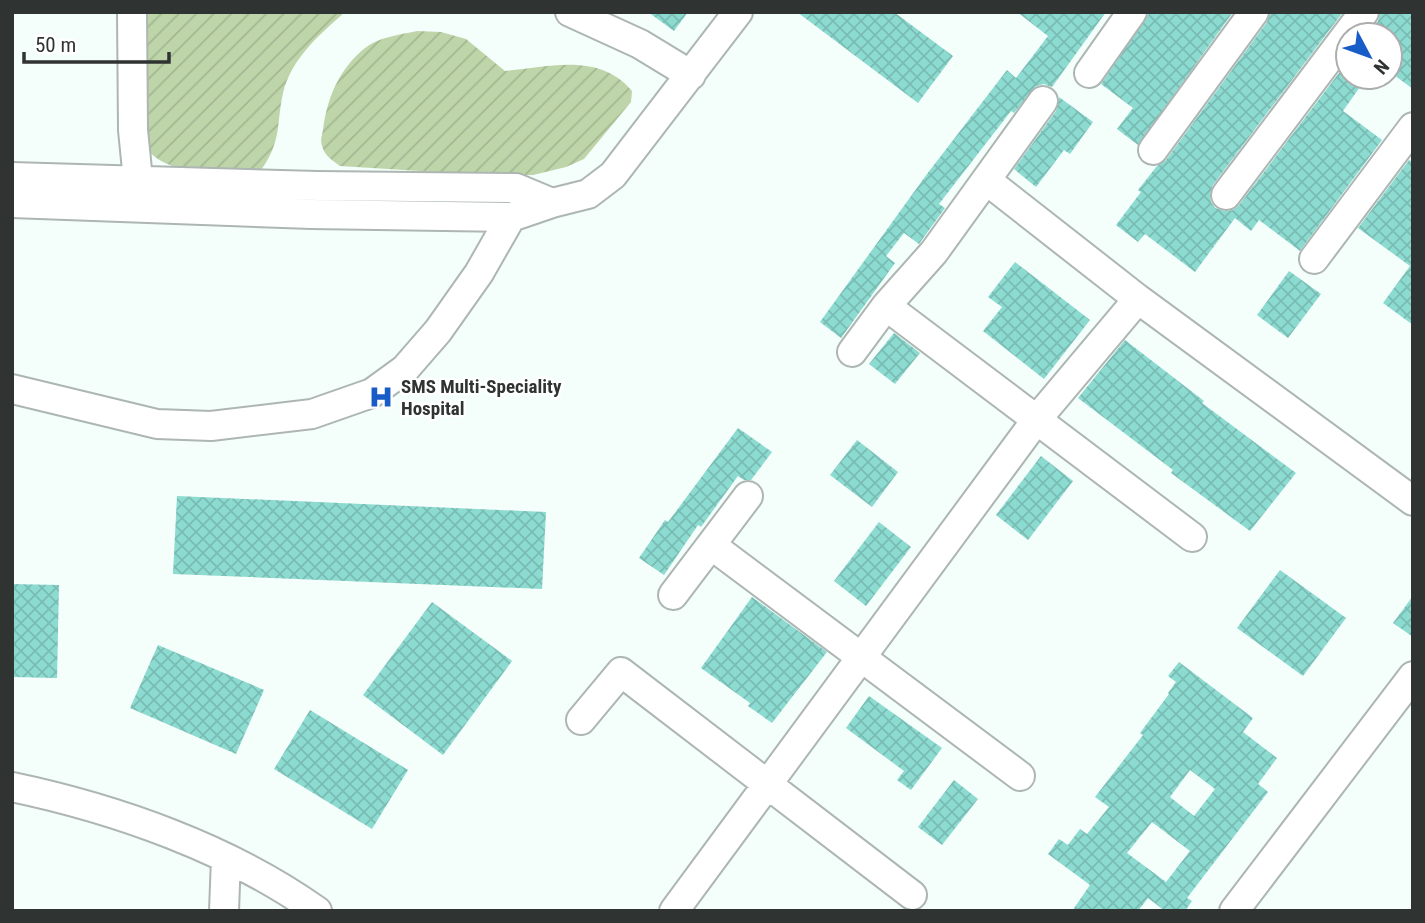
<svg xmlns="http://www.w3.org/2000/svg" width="1425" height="923" font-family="'Roboto Condensed',sans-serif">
	<defs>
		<pattern id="garden-furrows" width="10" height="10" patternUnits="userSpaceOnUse" patternTransform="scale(1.75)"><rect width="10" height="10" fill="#bdd5a9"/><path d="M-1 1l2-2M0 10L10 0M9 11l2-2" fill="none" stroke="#a3b792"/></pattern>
		<pattern id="building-cross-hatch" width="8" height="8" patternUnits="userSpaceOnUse" patternTransform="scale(1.75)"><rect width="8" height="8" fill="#8cdbd1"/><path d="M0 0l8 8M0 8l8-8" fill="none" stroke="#79bcb4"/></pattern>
	</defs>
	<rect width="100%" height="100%" fill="#f4fefa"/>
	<path fill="url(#garden-furrows)" d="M130 12H345C320 34 291 59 283 93 276 125 282 141 261 170 224 173 169 179 144 146Z
		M417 31 441 32 466 39 505 71C550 67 599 52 632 91L631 102 584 159 566 167 533 175 500 176 340 166C332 160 325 156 322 146 320 141 322 135 323 130 327 98 339 69 365 48 379 37 399 35 417 31Z"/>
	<path fill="url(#building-cross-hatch)" fill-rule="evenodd" d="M648 12H688L674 31Z
		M797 12H894L953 56 918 103Z
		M1017 12H1106L1052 87 1044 84 1036 86 1014 113 1011 111 939 204 945 208 919 244 904 233 886 256 895 263 841 338 820 322 927 174 1007 70 1016 78 1048 36Z
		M1150 12H1233L1138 145 1117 129 1133 108 1101 84Z
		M1270 12H1343L1213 185 1210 194 1211 202 1215 208 1225 211 1233 210 1239 205 1348 61V77H1367L1343 111 1382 140 1300 251 1259 220 1251 231 1235 218 1195 272 1145 234 1138 242 1116 225 1141 192 1138 190 1157 166 1166 160 1267 22Z
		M1380 12H1413V89L1390 72V35H1367L1378 21Z
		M1059 97 1093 122 1070 154 1064 150 1036 187 1014 169 1056 111Z
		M1409 160 1413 162V325L1383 303 1410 266 1358 228Z
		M1015 262 1090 320 1044 379 983 331 1002 307 988 297Z
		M1289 271 1321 294 1288 338 1257 315Z
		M894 333 920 353 895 384 869 364Z
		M1125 340 1204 401 1202 403 1296 473 1250 531 1171 473 1173 470 1078 398Z
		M738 428 772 452 751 480H744L738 476 701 527 698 525 664 575 639 558 665 520 668 522Z
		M857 440 898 472 872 507 830 475Z
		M1041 456 1073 481 1028 540 996 515Z
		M177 496 546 512 542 589 173 574Z
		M879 522 911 547 866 606 834 581Z
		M1280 570 1346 618 1303 676 1237 628Z
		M12 584 59 585 57 678 12 677Z
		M1413 596V637L1393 623Z
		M752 597 827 652 772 723 748 706 750 703 701 668Z
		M432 602 512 661 443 755 363 695Z
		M158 645 264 690 236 754 130 708Z
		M1179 662 1253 718 1243 732 1277 758 1258 784 1268 792 1187 898 1192 901 1185 911H1165L1148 898 1138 911H1072L1090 885 1048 854 1059 839 1068 845 1080 829 1087 834 1109 807 1095 797 1143 735 1140 733 1169 694 1168 693 1176 682 1168 676ZM1190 770 1215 789 1194 816 1170 797ZM1152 822 1190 851 1166 882 1127 853Z
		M869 696 942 748 911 790 897 780 904 771 846 728Z
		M310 710 408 770 372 829 274 769Z
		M954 780 978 799 942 845 918 827Z"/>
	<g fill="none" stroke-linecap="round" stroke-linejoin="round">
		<g stroke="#adb6b2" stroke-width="32">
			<path id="minor" d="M132 12 133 130 138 180
				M570 12 640 44 691 75
				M1089 73 1132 12
				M1153 150 1254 12
				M12 177 317 186 516 188 552 203 511 217 311 214 12 203
				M986 180 1138 299 1413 501
				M1226 195 1364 12
				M552 203 588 194 613 175 738 12
				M1314 259 1413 127
				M886 306 1192 537
				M852 352 886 306 934 252 1043 101
				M12 389 157 424 211 426 312 414 372 393 405 369 438 331 479 273 511 217
				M711 545 1020 776
				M673 595 748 496
				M581 720 621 672 912 895
				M12 787C117 809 230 849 317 911
				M224 911 226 858
				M674 911 1037 419 1138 299
				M1234 911 1413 676"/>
		</g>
		<use href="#minor" stroke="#fff" stroke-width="28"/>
	</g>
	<defs>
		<g id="hospital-bare" transform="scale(1.89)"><path d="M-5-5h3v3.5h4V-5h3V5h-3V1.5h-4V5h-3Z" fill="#185cc7" stroke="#fff" stroke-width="2.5" paint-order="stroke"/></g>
	</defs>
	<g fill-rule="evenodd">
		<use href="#hospital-bare" x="381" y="397"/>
	</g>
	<g text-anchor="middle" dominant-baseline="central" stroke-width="5" stroke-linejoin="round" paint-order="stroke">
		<g font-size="19" font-weight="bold" fill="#2f3331" stroke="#fff" text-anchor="start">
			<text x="401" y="386">SMS Multi-Speciality<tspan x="401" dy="22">Hospital</tspan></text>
		</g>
	</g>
	<rect width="1425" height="923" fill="none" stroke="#2f3331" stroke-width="28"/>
	<g transform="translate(1369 56) rotate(131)"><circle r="33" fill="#ffffff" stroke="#acadad" stroke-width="2"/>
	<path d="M0-5L12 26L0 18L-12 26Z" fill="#185cc7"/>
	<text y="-10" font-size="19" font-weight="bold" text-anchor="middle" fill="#2f3331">N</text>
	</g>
	<path d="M24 52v10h145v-10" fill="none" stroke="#2f3331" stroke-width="3.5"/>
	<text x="35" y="52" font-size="21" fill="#2f3331" stroke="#ffffff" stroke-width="5" paint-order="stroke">50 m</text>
</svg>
